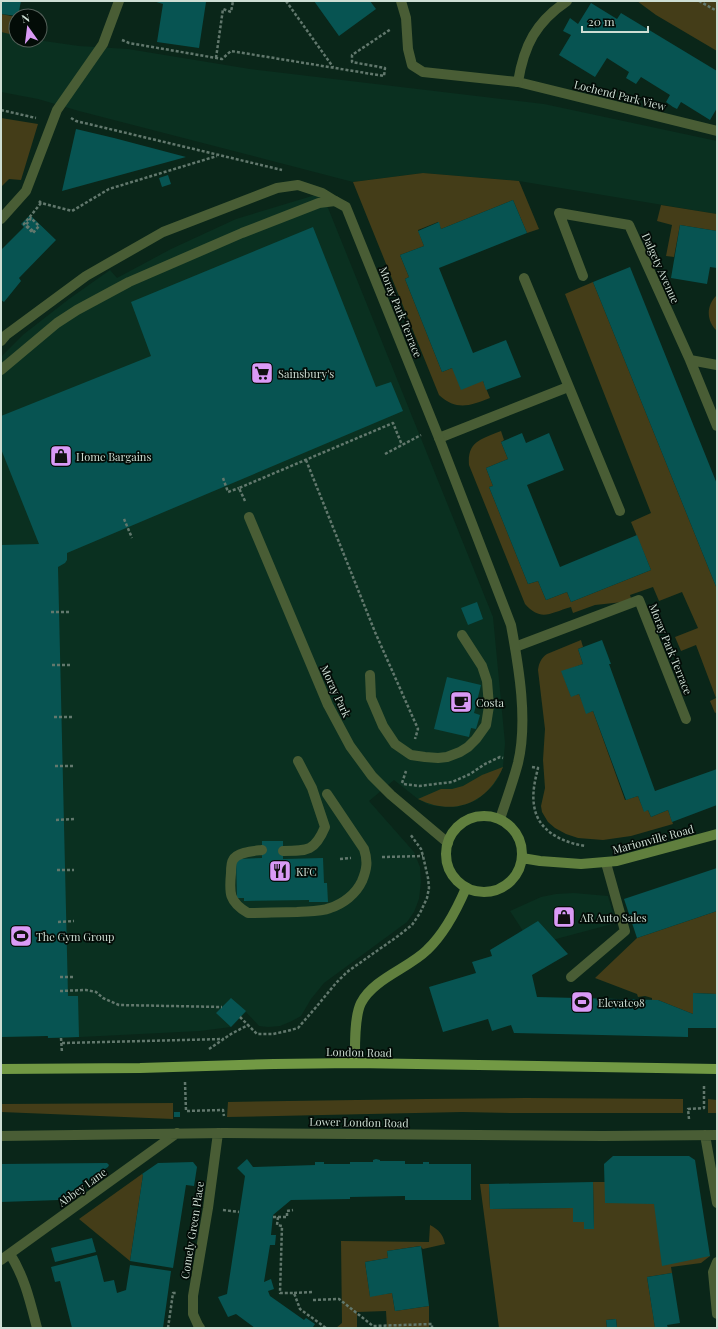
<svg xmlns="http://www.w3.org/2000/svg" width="718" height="1329" font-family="'Playfair Display',serif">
	<rect width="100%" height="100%" fill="#0a2619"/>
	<path fill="#0a3020" d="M1 32 16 35V40H37L79 46 128 49 250 69 544 104 717 141V214L519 181 423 173 353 182 79 111 38 99 1 92Z
		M322 193 493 617 505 743 503 767 499 777 492 787 477 800 467 804 457 807H444L429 805 418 799 394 780 369 801 414 852 420 867 421 882 419 899 414 912 407 922 324 983 311 999 301 1016 292 1021 280 1026 268 1027 259 1026 246 1012 231 1027 200 1031 61 1038H48L47 1036 1 1037V357L24 334 69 299 110 270 117 278 171 249 236 219Z
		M574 893 608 896 616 923 556 939 533 952 523 931 510 911 541 897 556 894Z"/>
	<path fill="#443d18" d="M637 1H717V51L656 15Z
		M1 14 16 17V24L14 35 1 32Z
		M1 118 38 124 21 180 9 179 1 187Z
		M423 173 519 181 539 229 527 233 513 200 441 229 438 222 418 230 424 246 400 255 409 277 405 279 442 372 452 368 483 381 490 398C469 406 457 411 439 395L353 182Z
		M661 205 717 214V231L680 225 674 257 666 256 672 225 657 221Z
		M593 282 717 589V712L715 713 710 701 716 698 696 645 681 651 675 637 698 628 682 592 659 601 653 587 630 595 632 601 595 605 573 613 571 607C550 613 541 622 525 604L469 465C467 441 482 439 501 431L504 440 501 442 508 459 486 468 493 486 489 487 528 584 538 581 546 600 567 592 571 602 651 570 631 522 651 513 565 294Z
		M717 295V331C706 321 706 305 717 295Z
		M581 640 583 647 578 649 583 664 562 672 571 696 579 694 587 713 593 711 625 800 638 796 644 811 648 810 651 817 668 810 673 824 631 836 603 840 578 838 566 834 555 828 548 822 542 812 541 806 545 788 543 760 545 729 538 670C539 663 541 658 547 654Z
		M503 767C488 803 454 817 418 799L441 789H452L463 786 482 775Z
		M717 911V994L693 993V1014L658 1000 652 1001V998L645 996 638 997 637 994 595 978 637 938Z
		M525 1098 683 1099V1113H513L462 1112 227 1117 228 1102 425 1099Z
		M708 1099 717 1100V1113H708Z
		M173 1103V1119L1 1112V1104Z
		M142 1174 143 1175 130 1261 79 1219Z
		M593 1182H605L654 1204 710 1256 701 1263 671 1267 672 1273 647 1277 655 1327 647 1328H617L616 1319 606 1320 607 1328H499L480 1184H489L490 1209 573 1208V1222H584V1229H594Z
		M430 1225C439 1230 443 1234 445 1244L423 1249 420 1246 387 1251 388 1258 365 1262 370 1296 392 1293 395 1311 429 1306V1328H387L386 1311 357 1312V1328H336L342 1323 341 1241 429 1242Z"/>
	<path fill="#075452" d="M1 1H21L18 16 1 14Z
		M153 1 206 2 199 48 157 42 163 4Z
		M314 1H370L376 9 339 36Z
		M591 3 617 19 621 13 717 71V108L710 120 681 102 677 109 673 107 666 102 670 95 641 77 636 84 626 78 629 72 607 58 595 77 559 55 571 35 563 31 570 18 578 24Z
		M76 129 114 138 186 157 62 191Z
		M168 175 171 184 162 187 159 178Z
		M513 200 527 233 439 268 473 353 506 340 521 377 486 390 483 381 461 390 452 368 442 372 405 279 409 277 400 255 424 246 418 231 439 222 441 229Z
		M30 215 56 240 19 278 21 281 4 302 1 300V250L24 227 21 224Z
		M680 225 717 231V268L710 267 707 284 671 278Z
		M313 227 376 387 391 382 403 411 67 553V560L65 563 58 567 68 996H78L79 1037 48 1038V1036L1 1037V545L39 544 1 449V416L151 356 131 302Z
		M630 267 717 484V589L593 282Z
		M522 433 526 443 549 433 564 470 527 485 560 567 637 535 651 570 571 602 567 592 546 600 538 581 528 584 489 487 493 486 486 468 508 459 501 442Z
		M477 602 483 619 468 625 461 608Z
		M602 640 611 664H609L655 791 717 769V805L672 822 668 810 651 817 648 810 644 812 638 796 626 800 593 711 586 714 579 694 571 697 561 671 583 664 578 649Z
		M447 677 481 685 474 713 480 715 476 729 471 728 469 737 434 729Z
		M262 841H283V859L323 858 324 883H327L328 902H309V900L244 901V898H237L236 859 262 858Z
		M717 868V911L637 938 624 899Z
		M538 921 568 954 532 975 537 997 658 1000 693 1014V993L717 994V1028H688V1037L514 1033 511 1025 492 1031 488 1019 443 1032 429 987 476 973 472 962 492 956 490 950Z
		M231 998 246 1011 231 1027 216 1013Z
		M174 1112H180V1117H174Z
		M613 1156H689L695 1160 710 1256 662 1266 654 1204 605 1203 604 1164Z
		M247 1159 253 1167 315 1165V1162H324V1164H350V1162H373V1160L376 1159 380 1160V1161H405V1164H423V1162H429V1164H471V1200H405V1196L350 1197V1199L291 1200 273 1215 271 1235H276L275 1245H270L264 1282 271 1279 274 1289 268 1291 270 1296 304 1320 306 1318 315 1324 313 1327 315 1328H255L236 1314 228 1317 218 1297 227 1294 245 1176 237 1168Z
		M193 1162 197 1167 194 1186 186 1185 173 1268 130 1261 143 1175 142 1174 158 1163Z
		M107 1163 109 1165 108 1167 59 1200 1 1202V1164Z
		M593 1182 594 1229H584V1222H573V1208L490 1209 489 1184Z
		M92 1238 96 1252 55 1262 51 1248Z
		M421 1246 429 1306 395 1311 392 1293 370 1297 365 1262 388 1258 387 1251Z
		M97 1255 104 1282 114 1280 117 1293 126 1290 130 1265 171 1271 163 1328H72L60 1281 55 1282 51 1267Z
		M672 1273 680 1323 667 1325 668 1328H655L647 1277Z
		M616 1319 617 1328H607L606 1320Z"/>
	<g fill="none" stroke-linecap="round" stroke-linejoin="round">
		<path stroke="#62786d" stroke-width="2.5" stroke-dasharray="3 2" stroke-linecap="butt" d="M286 1 333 67
			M699 1 717 11
			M122 40 129 43 222 59 231 51 384 76 385 68 352 62V55L391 29
			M216 58 223 9 231 12 233 1
			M1 110 36 118
			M71 118 76 121 282 170
			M39 201 41 203 72 211 109 189 217 156
			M33 231 26 225 31 218 39 226 33 233 24 224 41 203
			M385 454 421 435
			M306 460 375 632 418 729 415 739
			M223 478 228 492 239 488
			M245 501 239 488 393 423 402 445
			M124 519 132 538
			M51 612H70
			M52 665H71
			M54 717H72
			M55 766H73
			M532 767 538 768C535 780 532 793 534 805 537 831 563 843 586 846
			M402 783 406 771
			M404 784 419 786 452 782 470 774 485 764 500 757 503 758
			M56 820 74 819
			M382 857 423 856
			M340 859 351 858
			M57 870H74
			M58 922 74 921
			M60 977H75
			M60 991 86 990 96 992 103 998 119 1005 222 1007
			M240 1017 248 1025
			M61 1038 62 1053
			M62 1043 224 1039
			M209 1049 231 1034 248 1025 257 1034H273L287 1031 298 1028 317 1006 336 983 347 972 398 936 412 925 420 913 427 898 429 888 428 878 423 856 421 849 410 834
			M185 1082 186 1111 223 1110 224 1116
			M689 1119 688 1109 704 1108V1084
			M223 1210 239 1212
			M273 1217H278L277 1225 282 1226 280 1293H294L300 1309 326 1328
			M278 1217H287V1211L293 1210
			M294 1293 313 1292
			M313 1300 339 1299 373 1326 432 1324V1328
			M168 1328 173 1293H177"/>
		<path stroke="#495d35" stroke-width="10" d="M567 1C536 22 524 45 518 82L717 131
			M524 278 620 511
			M1 341 6 335 86 276 163 232 277 188 298 185 322 193 335 201
			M1 370 57 323 77 310 129 282 242 233 319 203 335 201
			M439 438 568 387
			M515 647 639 600 686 719
			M370 675 371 698 383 726 395 744 411 755 425 757 438 758 447 757 460 752 468 747 476 739 486 725 489 706 487 681 482 666 462 635
			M262 850C254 851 237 852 233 860 231 863 231 869 231 873 229 893 229 902 248 913 264 913 280 912 297 912 308 911 320 912 330 908 343 904 356 894 362 881 367 869 368 861 364 849L327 794
			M283 851C308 851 315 851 325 827L312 788 298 761
			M571 977 625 931 606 863"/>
		<path stroke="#495d35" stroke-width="10" d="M401 1 406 18 408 49 412 65 423 72 518 82
			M335 201 346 207 439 438 511 625C519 668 528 721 518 763 513 782 506 801 500 819
			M1 219 26 191 57 110 103 44 119 1
			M583 276 559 213 629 225 690 360 717 426
			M690 360 717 365
			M249 517 328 705 350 746 372 776 391 795 448 843
			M705 1135 717 1203
			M1 1136 224 1133 603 1136 717 1135
			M10 1254C25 1278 30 1301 37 1328
			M1 1260 177 1133
			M717 1262 713 1272 717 1314
			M200 1328 198 1325 193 1314V1296L208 1208 218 1133"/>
		<path stroke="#607f3e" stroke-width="10" d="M446 854a38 38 0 1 1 76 0a38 38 0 1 1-76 0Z
			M522 858 540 861 581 864 617 861 717 834
			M355 1063C355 1047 354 1017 361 1003 373 979 409 968 427 950 444 934 457 909 466 888"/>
		<path stroke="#729944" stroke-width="10" d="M1 1069 140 1068 274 1064 355 1063 717 1069"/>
	</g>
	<defs>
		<g id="supermarket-square" transform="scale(1.15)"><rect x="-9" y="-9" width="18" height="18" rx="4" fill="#da9af6" stroke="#030c07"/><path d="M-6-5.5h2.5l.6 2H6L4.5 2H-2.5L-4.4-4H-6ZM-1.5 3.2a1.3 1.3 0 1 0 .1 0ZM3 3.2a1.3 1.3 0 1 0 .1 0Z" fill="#111"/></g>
		<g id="shop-square" transform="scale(1.15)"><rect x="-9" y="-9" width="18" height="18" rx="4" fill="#da9af6" stroke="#030c07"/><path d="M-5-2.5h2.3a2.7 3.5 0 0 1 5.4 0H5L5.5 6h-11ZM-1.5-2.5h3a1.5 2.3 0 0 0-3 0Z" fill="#111"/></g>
		<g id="cafe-square" transform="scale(1.15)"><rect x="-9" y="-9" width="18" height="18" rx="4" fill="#da9af6" stroke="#030c07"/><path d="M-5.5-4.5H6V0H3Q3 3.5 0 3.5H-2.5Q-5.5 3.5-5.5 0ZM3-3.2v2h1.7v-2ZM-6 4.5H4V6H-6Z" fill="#111"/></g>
		<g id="restaurant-square" transform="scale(1.15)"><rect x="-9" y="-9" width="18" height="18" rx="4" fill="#da9af6" stroke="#030c07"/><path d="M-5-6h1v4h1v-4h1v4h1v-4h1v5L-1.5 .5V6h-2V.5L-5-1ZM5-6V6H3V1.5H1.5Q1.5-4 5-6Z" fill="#111"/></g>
		<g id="stadium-square" transform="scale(1.15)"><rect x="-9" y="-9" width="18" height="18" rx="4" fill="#da9af6" stroke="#030c07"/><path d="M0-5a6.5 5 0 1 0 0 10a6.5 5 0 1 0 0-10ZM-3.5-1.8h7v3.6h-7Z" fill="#111"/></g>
	</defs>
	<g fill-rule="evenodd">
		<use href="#supermarket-square" x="262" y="373"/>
		<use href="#shop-square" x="61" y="456"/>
		<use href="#cafe-square" x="461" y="702"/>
		<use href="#restaurant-square" x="280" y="871"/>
		<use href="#shop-square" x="564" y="917"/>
		<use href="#stadium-square" x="21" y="936"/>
		<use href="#stadium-square" x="582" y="1002"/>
	</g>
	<g text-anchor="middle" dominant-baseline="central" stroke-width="3.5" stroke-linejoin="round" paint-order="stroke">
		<g font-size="11" fill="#ceded4" stroke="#030c07">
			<text transform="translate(620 95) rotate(14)">Lochend Park View</text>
			<text transform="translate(661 268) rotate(66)">Dalgety Avenue</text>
			<text transform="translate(401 312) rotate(68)">Moray Park Terrace</text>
			<text transform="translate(671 649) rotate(68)">Moray Park Terrace</text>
			<text transform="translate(336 691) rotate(65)">Moray Park</text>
			<text transform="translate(653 839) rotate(-15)">Marionville Road</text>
			<text transform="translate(359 1052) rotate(1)">London Road</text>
			<text transform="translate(359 1122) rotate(1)">Lower London Road</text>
			<text transform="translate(82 1187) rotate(-36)">Abbey Lane</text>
			<text transform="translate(192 1230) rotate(-81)">Comely Green Place</text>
		</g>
		<g font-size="11" fill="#ceded4" stroke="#030c07" text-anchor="start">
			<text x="278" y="373">Sainsbury's</text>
			<text x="76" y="456">Home Bargains</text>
			<text x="476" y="702">Costa</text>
			<text x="296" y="871">KFC</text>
			<text x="580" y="917">AR Auto Sales</text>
			<text x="36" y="936">The Gym Group</text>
			<text x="598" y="1002">Elevate98</text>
		</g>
	</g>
	<rect width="718" height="1329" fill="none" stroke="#ceded4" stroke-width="4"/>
	<g transform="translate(28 28) rotate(346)"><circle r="19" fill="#030c07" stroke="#546059"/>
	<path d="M0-3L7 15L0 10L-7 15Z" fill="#da9af6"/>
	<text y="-6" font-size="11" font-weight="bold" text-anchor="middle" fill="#ceded4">N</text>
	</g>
	<path d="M582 26v6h66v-6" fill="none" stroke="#ceded4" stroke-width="2"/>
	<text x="588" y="26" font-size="12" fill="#ceded4" stroke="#030c07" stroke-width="3" paint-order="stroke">20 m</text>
</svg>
